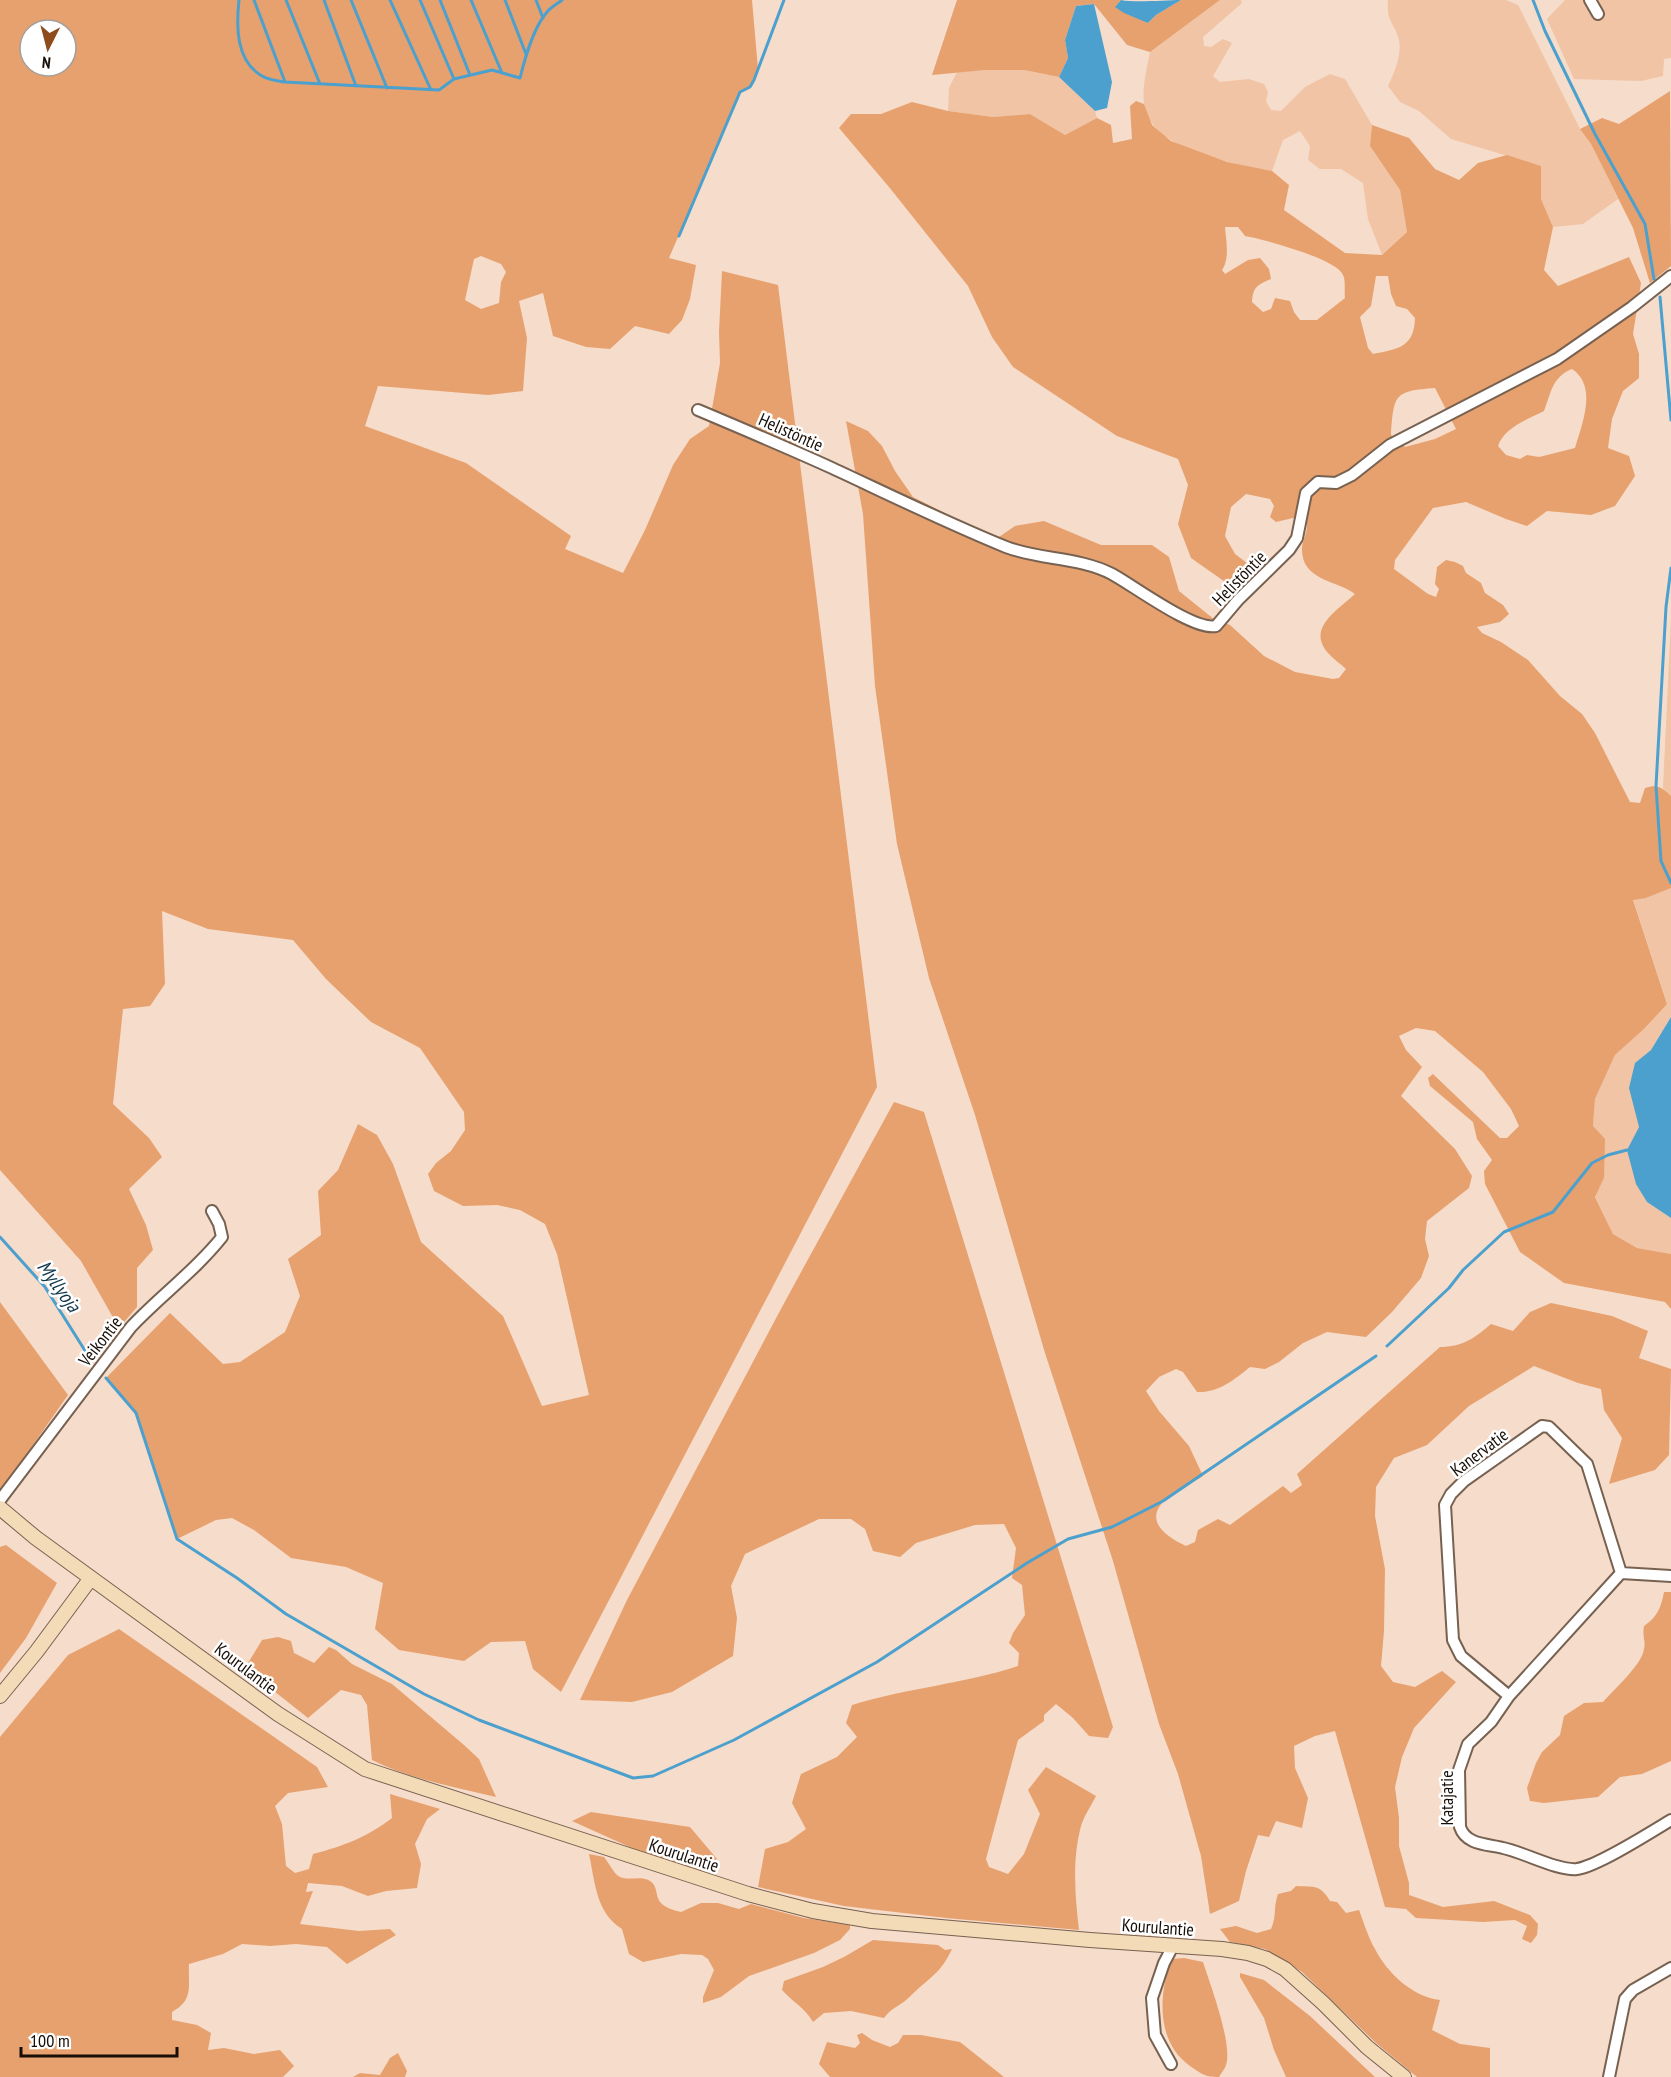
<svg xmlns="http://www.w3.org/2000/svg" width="1671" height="2077" font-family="'PT Sans Narrow',sans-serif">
	<rect width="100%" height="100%" fill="#f6dcca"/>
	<path fill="#f0c4a4" d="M1220 0H1241L1242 3 1203 37 1204 46 1211 47 1223 39 1232 43 1213 76 1220 82 1249 79 1264 84 1268 92 1266 101 1271 110 1281 111 1305 87 1330 74 1345 79 1372 125 1370 146 1400 190 1407 232 1382 255 1368 219 1363 183 1341 169H1320L1308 160 1310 146 1300 131 1283 140 1272 171C1234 164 1149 150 1144 103 1142 87 1147 68 1150 52Z
		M1388 0H1506L1518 5 1580 129 1591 144 1618 199 1583 224 1553 227 1541 199V166L1451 139 1419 111 1400 102 1388 86C1394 73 1402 55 1399 40 1395 23 1386 22 1388 0Z
		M1565 0H1671V58L1664 59 1663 76 1641 81 1574 79 1547 19Z
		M985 70H1024L1059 77 1095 111 1097 118 1065 135 1030 114 993 117 948 111 949 88 957 72Z
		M1671 619V796L1663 788Z
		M1671 888V1017L1651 1050 1635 1063 1636 1113 1639 1127 1627 1150 1647 1202 1671 1218V1254L1637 1248 1613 1234 1595 1196 1604 1178 1593 1126 1595 1099 1615 1055 1644 1029 1667 1003 1633 899 1646 898Z"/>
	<path fill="#e7a16e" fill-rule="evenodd" d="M0 0H752L758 69 750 87 740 92 669 258 696 265 690 299 682 320 669 334 635 326 610 349 586 347 553 336 543 293 519 301 527 338 523 391 488 395 378 386 365 426 466 463 571 536 565 549 623 573 645 530 673 465 690 439 709 426 720 363 719 332 722 271 778 285 877 1087 561 1692 533 1669 525 1641 491 1642 464 1661 399 1650 375 1629 383 1583 346 1567 291 1558 254 1530 232 1518 216 1520 177 1539 136 1413 106 1378 170 1313 223 1364 240 1362 285 1332 300 1296 288 1259 321 1235 318 1191 338 1170 358 1124 377 1135 393 1164 421 1242 503 1316 542 1406 589 1395 557 1254 545 1224 520 1210 497 1205 463 1206 434 1191 428 1174 436 1163 451 1151 465 1130 464 1112 420 1048 371 1022 326 979 293 940 208 929 162 911 165 984 150 1006 123 1009 113 1104 149 1138 162 1157 129 1189 146 1225 153 1250 137 1268V1307L119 1328 81 1261 0 1170ZM30 30H66V66H30ZM481 256 501 264 506 272 501 282 499 303 481 309 465 300 474 259Z
		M957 0H1121L1116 6 1148 23 1156 15 1181 0H1220L1150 52 1127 45 1094 4 1076 6 1065 40 1068 58 1059 77 1024 70H985L932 75Z
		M1670 91 1671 266 1650 283 1633 228 1591 144 1580 129 1602 118 1619 124Z
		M1136 101 1144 104 1152 125 1171 141 1227 162 1272 171 1289 185 1284 210 1345 253 1382 255 1407 232 1400 190 1370 146 1372 125 1409 138 1435 169 1459 180 1478 163 1507 155 1541 166V199L1553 227 1544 270 1558 286 1629 257 1641 283 1633 334 1639 354V378L1623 391 1612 419 1608 448 1629 456 1635 476 1615 506 1591 515 1547 511 1527 526 1506 519 1466 502 1433 508 1395 560 1394 569 1428 594 1436 597 1439 589 1435 584 1437 567 1446 560 1455 562 1463 566 1466 573 1481 583 1485 593 1503 605 1509 614 1500 622 1477 627 1482 633 1501 642 1528 660 1560 696 1582 714 1595 733 1630 802 1640 803 1645 788C1657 784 1662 787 1671 796V888L1646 898 1633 900 1667 1004 1644 1029 1615 1055 1595 1099 1593 1126 1605 1139 1604 1178 1595 1197 1613 1234 1637 1248 1671 1254V1309L1665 1302 1564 1283 1520 1252 1485 1184 1484 1171 1492 1160 1477 1139 1473 1122 1430 1086 1428 1078 1433 1074 1500 1138H1507L1519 1126 1511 1109 1483 1072 1435 1031 1416 1028 1399 1036 1406 1050 1422 1067 1401 1096 1455 1149 1472 1176 1469 1188 1427 1221 1425 1239 1429 1256 1421 1278 1392 1312 1366 1337 1327 1332 1303 1343 1279 1362 1265 1369 1250 1367C1234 1380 1218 1393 1197 1392L1183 1372 1176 1369 1159 1377 1146 1391 1159 1411 1189 1446 1203 1476C1192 1483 1171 1492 1163 1502 1144 1523 1169 1538 1186 1546L1195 1542 1198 1530 1218 1519 1230 1525 1283 1486 1291 1493 1302 1485 1297 1474 1440 1347C1462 1347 1475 1338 1491 1324L1513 1331 1530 1312 1551 1303 1612 1316 1648 1331 1639 1358 1671 1369 1669 1455 1655 1470 1609 1484 1622 1438 1604 1410 1601 1389 1578 1383 1534 1366 1469 1406 1427 1445 1394 1458 1376 1487 1375 1516 1385 1569 1384 1631 1381 1666 1393 1682 1415 1687 1442 1671 1456 1682 1414 1728 1402 1757 1395 1787 1399 1818V1846L1409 1883V1895L1443 1907 1494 1901 1530 1915 1538 1924 1537 1935 1531 1943 1522 1939 1527 1926 1515 1920 1483 1922 1416 1918 1406 1909 1385 1907 1335 1731 1315 1736 1294 1746 1295 1768 1308 1798 1302 1828 1276 1821 1269 1837 1258 1835 1246 1871 1239 1901 1210 1914 1201 1856 1178 1774 1159 1724 1113 1561 1045 1353 975 1115 929 978 897 844 875 686 863 514 846 421 868 431 882 446 895 471 913 497 996 539 1015 526 1044 521 1101 545H1152L1169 557 1179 591 1215 620 1230 625 1264 656 1295 672 1333 679 1339 678 1346 669C1341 664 1333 659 1328 653 1306 628 1338 610 1355 594 1336 580 1301 581 1302 548 1303 538 1309 531 1306 521L1293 518 1276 522 1270 517 1274 506 1270 499 1246 494 1231 507 1225 536 1235 554 1247 563 1250 577 1238 591 1191 558 1178 524 1188 485 1178 459 1117 436 1013 367 992 337 968 286 889 187 839 128 851 114H881L912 102 948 111 993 117 1030 114 1065 135 1097 118 1111 125 1113 143 1132 139 1130 106ZM1225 227H1238L1245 236C1263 239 1337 259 1343 275 1346 281 1344 292 1345 298L1317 320H1300L1294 312 1290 301 1275 298 1271 309 1263 312 1252 302C1253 287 1257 285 1271 279L1269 269 1260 258 1248 260 1225 274 1222 270C1230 259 1226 240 1225 227ZM1376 276H1388L1391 294 1396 306 1407 309 1415 318C1414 347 1399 349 1373 354L1368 348 1360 317 1371 306ZM1572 369C1598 386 1582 424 1575 448L1539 457 1527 455 1520 459 1506 455 1498 446C1504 428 1526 420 1544 411 1551 393 1552 377 1572 369ZM1435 388 1456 429 1435 439 1405 447 1391 435C1394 394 1394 391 1435 388Z
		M894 1102 924 1112 1113 1727 1108 1738 1089 1736 1073 1718 1056 1704 1044 1715V1721L1018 1740 986 1859 989 1867 1008 1874 1024 1854 1040 1814 1028 1790 1046 1767 1096 1796C1091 1806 1084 1816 1081 1826 1072 1860 1075 1896 1079 1930L946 1918 844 1906 758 1887 765 1849 788 1842 806 1829 792 1803 801 1774 837 1757 857 1737 846 1723 852 1705C906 1688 964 1684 1018 1666L1019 1653 1009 1643 1013 1633 1025 1615 1022 1585 1012 1578 1016 1548 1004 1524 975 1525 916 1543 900 1557 873 1551 865 1529 851 1519H819L745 1554 731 1586 737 1618 733 1656 672 1692 632 1702 580 1700 627 1600 782 1307Z
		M0 1302 68 1395 0 1492Z
		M6 1545 57 1583 26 1638 0 1673V1547Z
		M1664 1592H1671V1761L1642 1774 1620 1777 1598 1797 1544 1803 1530 1801 1527 1788 1536 1763 1542 1752 1560 1735 1564 1716 1584 1703 1603 1702C1614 1689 1642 1665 1644 1649 1646 1641 1642 1637 1644 1626 1657 1617 1661 1608 1664 1592Z
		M119 1629 317 1767 328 1787 288 1793 275 1806 282 1824 286 1866 295 1873 309 1869 313 1854C344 1846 367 1837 392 1818L390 1794 440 1809 427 1819 415 1844 421 1864 417 1888 386 1891 368 1896 342 1886 308 1883 306 1892 313 1891 300 1924 359 1931 390 1929 396 1935 347 1964 327 1947 296 1944 270 1946 242 1944 223 1954 189 1964C188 1987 194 2000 172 2012V2020L197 2025 211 2033 208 2050 224 2048 254 2054 280 2050 294 2066 283 2077H0V1737L68 1655Z
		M278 1637 291 1641 294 1653 314 1663 329 1647 336 1650 352 1664 392 1684 464 1745 479 1759 496 1797C454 1787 410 1779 372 1760L367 1705 361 1695 341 1690 308 1718 245 1668 262 1640Z
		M591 1812 690 1827 717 1859 699 1875 676 1868 572 1821Z
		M589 1854 604 1857C608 1862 611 1868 615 1873 624 1884 638 1874 650 1881 658 1886 655 1895 660 1902 665 1908 673 1910 681 1912L701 1903H718L739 1909 751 1904 804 1918 850 1925V1929L840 1940 814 1953 749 1976 721 1997 703 2003V1997L714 1970 708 1959 702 1955 681 1954 643 1962 629 1954 622 1929C596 1913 595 1882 589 1854Z
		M1296 1886C1314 1887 1320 1884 1330 1901L1337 1902 1346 1913 1359 1910C1364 1923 1368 1937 1375 1949 1387 1973 1413 1997 1440 2000L1432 2030 1460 2044 1490 2048V2077H1417L1376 2043 1302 1972 1265 1949 1230 1942 1220 1929 1236 1926 1257 1933 1271 1929C1277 1916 1273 1908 1278 1894L1291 1891Z
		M873 1940 938 1945 945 1950 952 1949C942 1970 936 1973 919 1988 914 1992 910 1997 905 2001 897 2007 890 2009 884 2018L851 2011 824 2013 813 2022C804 2007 794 2003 782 1990L784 1981 823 1967 844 1957Z
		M1184 1958 1203 1962C1210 1984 1233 2044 1226 2065 1225 2069 1221 2073 1219 2077 1204 2077 1202 2074 1190 2066 1156 2042 1158 1994 1172 1959Z
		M1240 1973 1264 1980 1310 2016 1375 2077H1286L1274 2050 1264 2018 1240 1977Z
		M862 2033 872 2040 890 2047 898 2043 903 2035H921L960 2042 1004 2077H830L819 2064 827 2042 855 2048 860 2043 857 2035Z
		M398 2053 407 2071 405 2077H353L360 2073 380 2075 390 2058Z"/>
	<path fill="#4ca0ce" d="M1121 0C1136 3 1165 0 1181 0L1156 15 1148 23 1124 13 1115 7Z
		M1094 4 1112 82 1107 108 1095 111 1059 77 1068 58 1065 40 1076 6Z
		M1671 1017V1218L1647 1202 1636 1184 1627 1150 1639 1127 1629 1088 1635 1063 1651 1050Z"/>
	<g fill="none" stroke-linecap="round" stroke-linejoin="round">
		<path stroke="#4ca0ce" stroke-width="3" d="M239 0C236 27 236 61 262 76 268 80 278 81 285 82L439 90 454 79 492 70 520 78C525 58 533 28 547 12 551 7 557 4 562 0
			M254 0 285 82
			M286 0 320 84
			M324 0 356 86
			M351 0 387 88
			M390 0 431 90
			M420 0 454 79
			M440 0 470 75
			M471 0 502 73
			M505 0 526 54
			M536 0 543 18
			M1533 0 1545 31 1595 134 1645 224 1654 279
			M679 236 740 92 750 87 754 80 784 0
			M1660 297 1671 420
			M1671 568 1666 607 1656 786 1661 861 1671 883
			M0 1237 45 1287 89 1357
			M1387 1346 1449 1288 1463 1270 1504 1232 1553 1212 1592 1163 1608 1155 1627 1150
			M106 1378 136 1413 177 1539 237 1578 286 1614 424 1694 479 1720 633 1778 653 1776 734 1740 877 1662 1027 1563 1068 1539 1112 1527 1163 1501 1376 1356"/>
		<g stroke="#776151" stroke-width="14">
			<path id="street" d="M1590 0 1598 14
				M698 410C743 429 788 448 832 468 890 495 947 523 1006 547 1040 560 1079 557 1112 574 1134 586 1194 631 1216 626L1238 600 1289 550 1297 538 1306 493 1318 482 1336 483 1352 475 1390 445 1557 359 1632 307 1671 276
				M0 1500 131 1327C161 1295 195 1271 222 1237L219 1224 212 1211
				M1671 1576 1621 1573 1509 1696 1491 1722 1468 1744 1459 1770 1460 1827C1466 1845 1487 1844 1503 1848 1523 1852 1558 1871 1577 1869 1598 1866 1651 1832 1671 1820
				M1509 1696 1461 1656 1453 1640 1445 1505 1451 1494 1464 1481 1542 1426 1549 1427 1587 1464 1621 1573
				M1171 2064 1155 2035 1152 1998 1164 1963 1173 1946
				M1609 2077 1625 1999 1633 1990 1671 1968"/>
		</g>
		<g stroke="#776151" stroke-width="16">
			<path id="secondary" d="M0 1508 36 1538 278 1714 365 1769 748 1894 813 1911 872 1921 1090 1940 1222 1949 1248 1953 1267 1959 1285 1969 1323 2003 1367 2047 1404 2077
				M0 1696 37 1651 91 1578"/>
		</g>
		<use href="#street" stroke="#fff" stroke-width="10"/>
		<use href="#secondary" stroke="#f4dbb8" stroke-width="14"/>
	</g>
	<g text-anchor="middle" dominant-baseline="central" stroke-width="5" stroke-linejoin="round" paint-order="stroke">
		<g font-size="18" fill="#170e08" stroke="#fff">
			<text transform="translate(791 432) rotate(24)">Helistöntie</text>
			<text transform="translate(1239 578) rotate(-46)">Helistöntie</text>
			<text transform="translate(100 1341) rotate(-52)">Veikontie</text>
			<text transform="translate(1479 1452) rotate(-37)">Kanervatie</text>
			<text transform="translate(246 1668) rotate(37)">Kourulantie</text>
			<text transform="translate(1446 1798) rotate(-90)">Katajatie</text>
			<text transform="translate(684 1855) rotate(18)">Kourulantie</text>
			<text transform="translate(1158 1927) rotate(4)">Kourulantie</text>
		</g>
		<g font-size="20" font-style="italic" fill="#14394d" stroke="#fff">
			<text transform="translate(59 1286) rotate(54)">Myllyoja</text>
		</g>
	</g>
	<g transform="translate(48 48) rotate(186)"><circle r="28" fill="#ffffff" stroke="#a29f9c" stroke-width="1.5"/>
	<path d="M0-4.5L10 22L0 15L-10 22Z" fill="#8e4b1b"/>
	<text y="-9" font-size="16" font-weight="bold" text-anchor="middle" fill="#170e08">N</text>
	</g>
	<path d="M21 2047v9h156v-9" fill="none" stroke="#170e08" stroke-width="3"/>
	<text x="30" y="2047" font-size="18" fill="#170e08" stroke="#ffffff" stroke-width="4.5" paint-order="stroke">100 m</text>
</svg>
